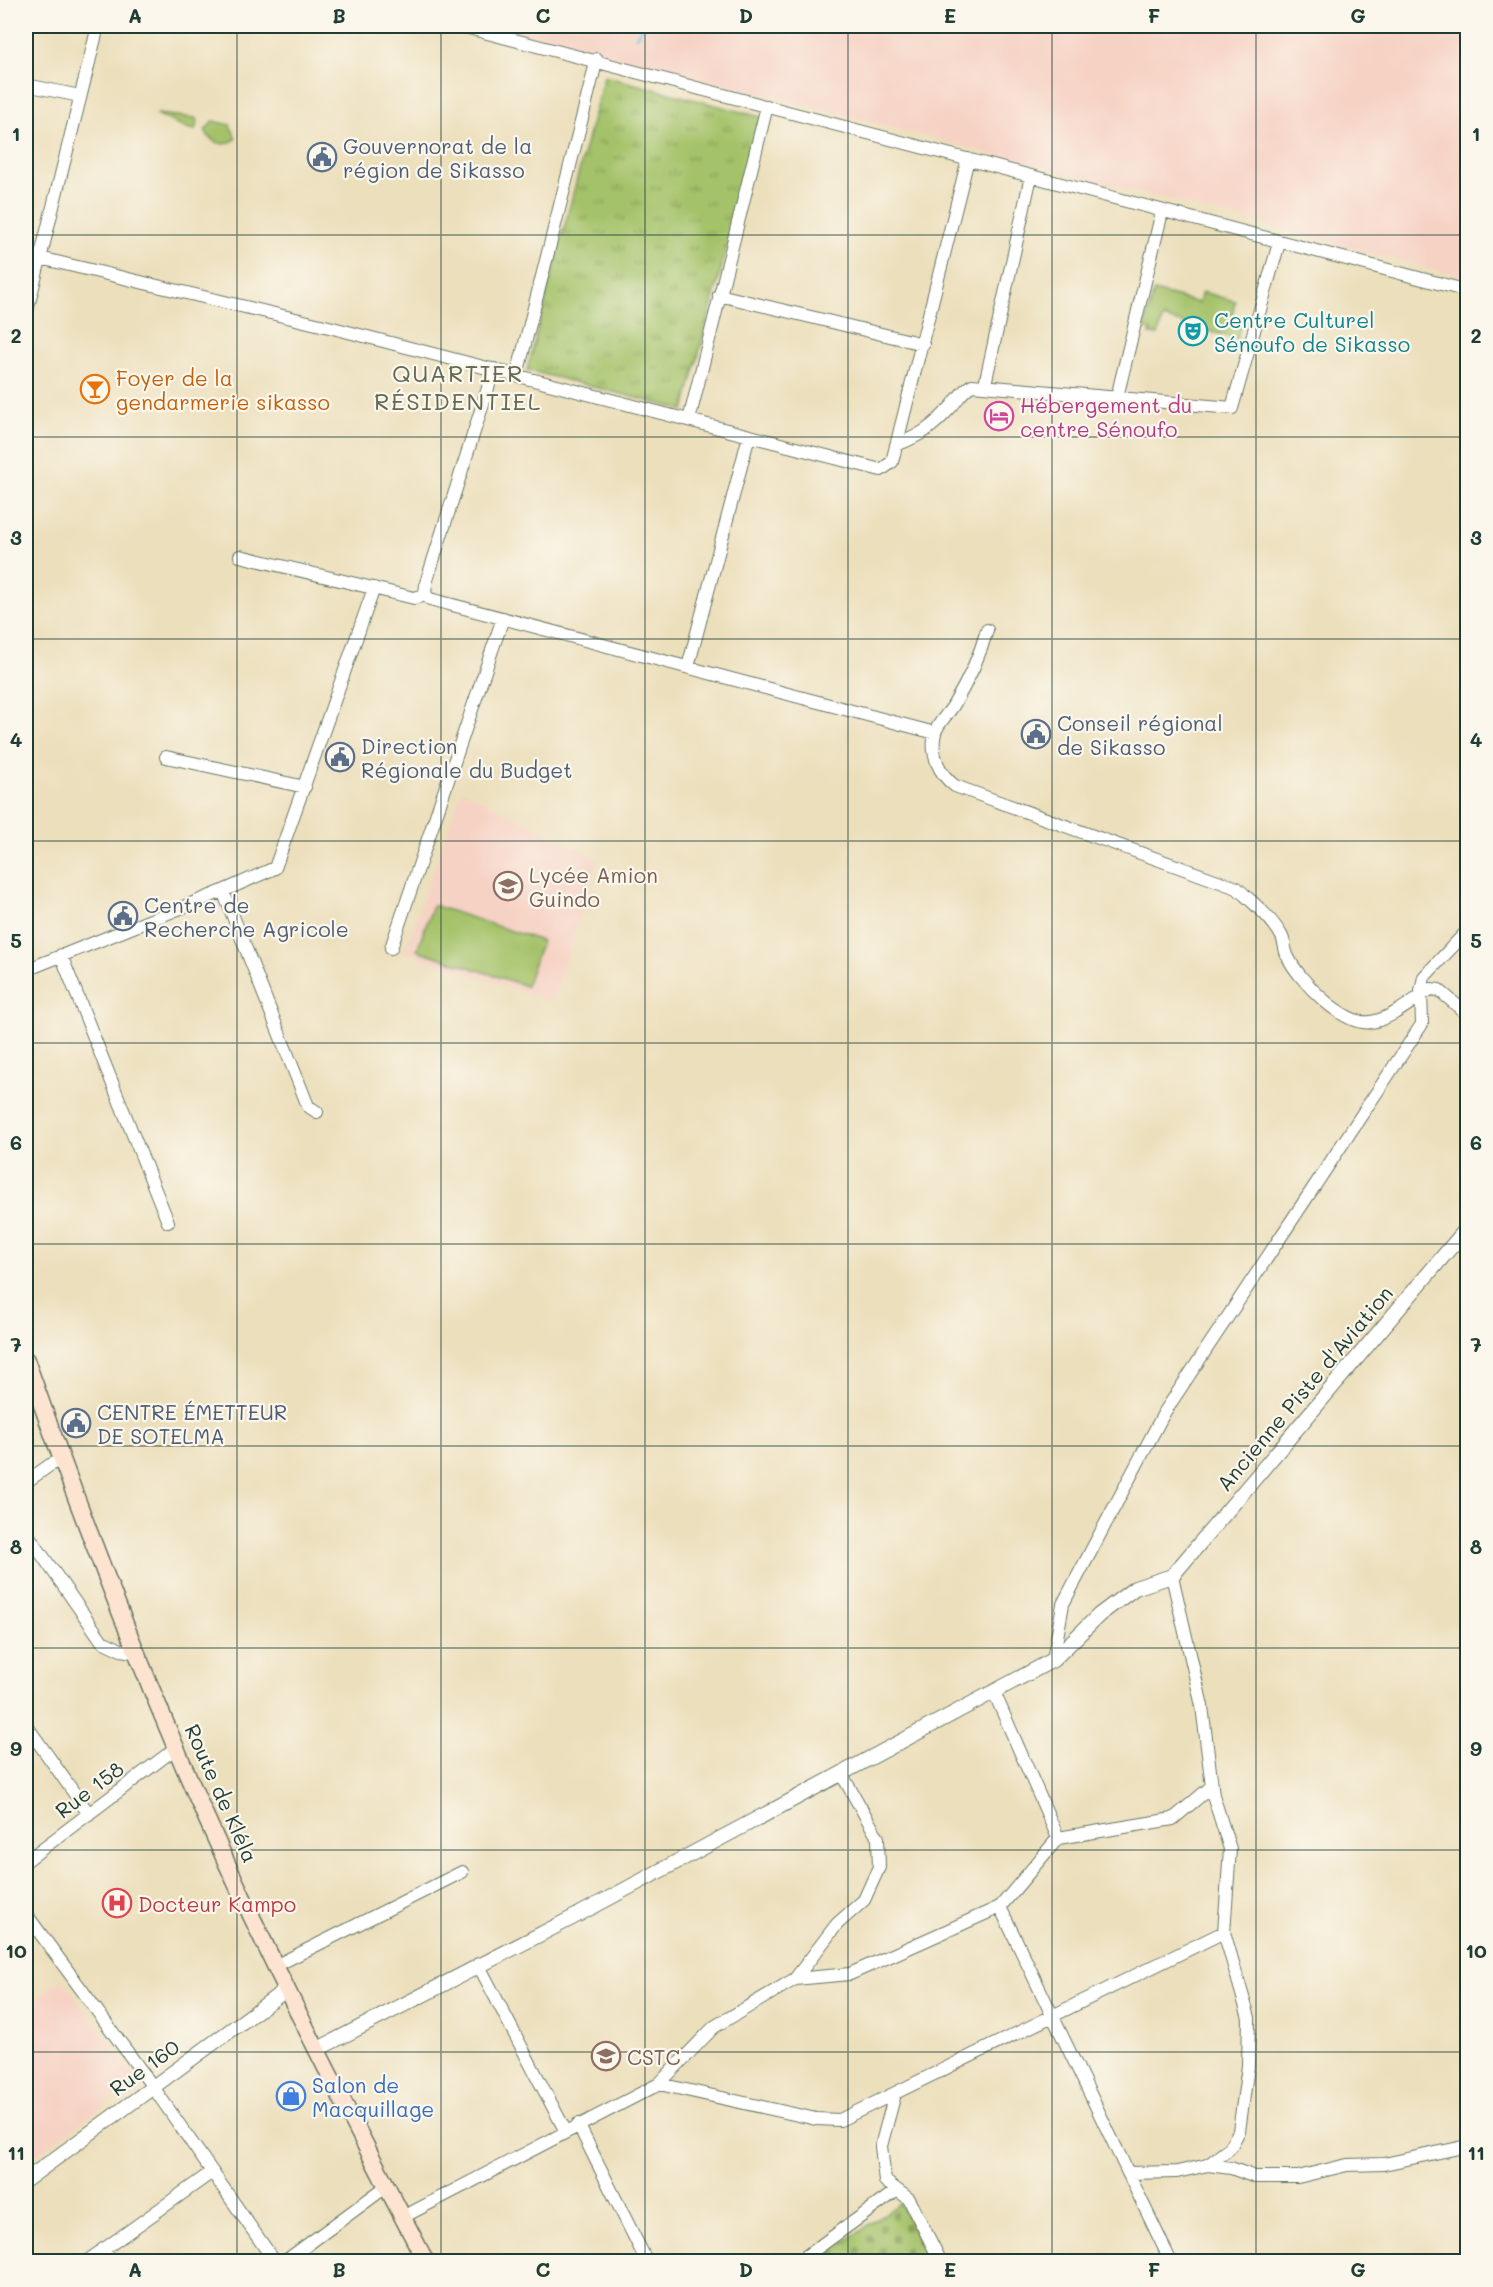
<svg xmlns="http://www.w3.org/2000/svg" width="1493" height="2287" font-family="Mali,sans-serif">
	<defs>
		<pattern id="grass-tufts" width="24" height="20" patternUnits="userSpaceOnUse" patternTransform="scale(1.5)"><rect width="24" height="20" fill="#a4c269"/><path d="M3 7l-1-3M5 7V3M7 7l1-3M15 17l-1-3M17 17v-4M19 17l1-3" fill="none" stroke="#859f57"/></pattern>
		<pattern id="cemetery-stones" width="16" height="16" patternUnits="userSpaceOnUse" patternTransform="scale(1.5)"><rect width="16" height="16" fill="#a4c269"/><path d="M2 7V4a2 2 0 0 1 4 0v3zM10 15v-3a2 2 0 0 1 4 0v3z" fill="#859f57"/></pattern>
	</defs>
	<rect width="100%" height="100%" fill="#fbf7ec"/>
	<filter id="ink" filterUnits="userSpaceOnUse"><feTurbulence type="fractalNoise" baseFrequency=".0167" numOctaves="2"/><feDisplacementMap in="SourceGraphic" scale="12" xChannelSelector="R" yChannelSelector="G"/><feConvolveMatrix kernelMatrix="1 2 1 2 8 2 1 2 1" color-interpolation-filters="sRGB"/></filter>
	<filter id="wash" filterUnits="userSpaceOnUse"><feTurbulence type="fractalNoise" baseFrequency=".008" numOctaves="4" result="noise"/><feDisplacementMap in="SourceGraphic" scale="24" xChannelSelector="R" yChannelSelector="G"/><feGaussianBlur stdDeviation="1.35" result="paint"/><feColorMatrix in="noise" values="0 0 0 0 0 0 0 0 0 0 0 0 0 0 0 0 0 1.4 0 .05"/><feComposite in="paint" operator="in"/></filter>
	<g filter="url(#wash)">
		<rect width="100%" height="100%" fill="#ecdfbc"/>
		<path fill="#f6d2c4" d="M496 26H1467V278L620 57Z
			M462 790 598 859 552 1002 404 952Z
			M62 1980 137 2081 26 2163V2006Z"/>
		<path fill="url(#grass-tufts)" stroke="#62804e" stroke-width="1.5" d="M604 76 761 117 684 410 527 370Z"/>
		<path fill="url(#cemetery-stones)" stroke="#62804e" stroke-width="1.5" d="M900 2203 929 2261H816Z"/>
		<path fill="#a4c269" stroke="#62804e" stroke-width="1.5" d="M156 114 195 118 198 121 195 130 185 128Z
			M213 121 230 125 236 138C225 149 212 143 205 131Z
			M1154 291 1199 303 1202 292 1235 301 1232 317 1242 320 1237 339 1163 318 1158 335 1150 334 1151 330 1144 328Z
			M433 905 542 941 526 986 417 950Z"/>
		<g fill="none" stroke-linecap="round" stroke-linejoin="round">
			<path stroke="#5bc2d7" stroke-width="3" d="M636 37 642 26"/>
		</g>
	</g>
	<g filter="url(#ink)">
		<g fill="none" stroke-linecap="round" stroke-linejoin="round">
			<g stroke="#677664" stroke-width="14">
				<path id="minor" d="M461 26 1468 291
					M26 85 80 96
					M40 258 329 327 881 470 892 462 968 159
					M719 295 923 344
					M26 315 98 26
					M517 375 597 59
					M985 384 1031 176
					M1117 397 1162 212
					M689 420 767 106
					M896 445C920 436 933 427 950 408 958 400 961 391 972 385L1232 408 1279 243
					M240 556 414 598 425 595 430 599 935 733
					M425 595 426 583 494 369
					M987 630C980 655 967 683 953 706 948 714 937 724 935 733 930 754 939 774 955 786L1237 888C1252 902 1271 917 1281 935 1285 941 1284 950 1288 957 1298 979 1344 1027 1371 1022 1392 1019 1413 1000 1431 989L1439 990 1468 1015
					M688 667 749 436
					M166 757 305 787
					M223 891 308 1106 317 1112
					M391 948 503 618
					M61 955 168 1222
					M26 970 223 891 275 868 374 588
					M26 1482 50 1465 62 1460
					M26 1532 102 1641 121 1650 139 1653
					M1172 1576 1202 1706 1213 1795 1230 1849 1224 1932 1249 2018 1248 2066 1239 2131 1230 2148 1208 2165
					M1053 1660 1063 1604 1164 1413 1422 1024 1421 991 1424 977 1468 930
					M994 1692 1058 1838
					M26 1725 89 1814
					M26 1861 176 1748
					M1000 1907 1171 2262
					M26 1914 153 2087 275 2262
					M478 1964 565 2130
					M275 1966 462 1872
					M795 1979 850 1974 1000 1907 1058 1838 1173 1819 1212 1786
					M659 2084 816 2119 840 2120 1224 1932
					M895 2094 881 2146 885 2181 909 2199 941 2262
					M578 2124 647 2262
					M1128 2173 1177 2172 1208 2165 1231 2168 1255 2177H1298L1347 2165 1384 2164 1468 2146
					M403 2217 659 2084 714 2027 795 1979 837 1924 864 1900 879 1867 878 1838 841 1773
					M103 2249 112 2262
					M86 2262 212 2172
					M284 2262 387 2186
					M798 2262 896 2191"/>
			</g>
			<g stroke="#677664" stroke-width="16">
				<path id="tertiary" d="M318 2049 572 1918 1053 1660 1099 1615 1135 1588 1172 1576 1468 1227
					M26 2180 287 1989"/>
			</g>
			<g stroke="#677664" stroke-width="19">
				<path id="secondary" d="M26 1360C72 1490 122 1621 176 1748 250 1924 338 2093 426 2262"/>
			</g>
			<use href="#minor" stroke="#fff" stroke-width="12"/>
			<use href="#tertiary" stroke="#fff" stroke-width="14"/>
			<use href="#secondary" stroke="#fde4d1" stroke-width="16"/>
		</g>
	</g>
	<path fill="none" stroke="#1f3d34" stroke-width="1.5" stroke-opacity="0.55" d="M237 26V2262M441 26V2262M645 26V2262M848 26V2262M1052 26V2262M1256 26V2262M26 235H1468M26 437H1468M26 639H1468M26 841H1468M26 1043H1468M26 1244H1468M26 1446H1468M26 1648H1468M26 1850H1468M26 2052H1468"/>
	<defs>
		<g id="civic-ring" transform="scale(1.5)"><circle r="9.5" fill="#fbf7ec" stroke="#5c6f8a" stroke-width="1.5"/><path d="M-.6-6.5H3V-4.5H.6V-3L4-1V1h2V6H-6V1h2V-1L-.6-3ZM-1.2 2.5V6h2.4V2.5Z" fill="#5c6f8a"/></g>
		<g id="theatre-ring" transform="scale(1.5)"><circle r="9.5" fill="#fbf7ec" stroke="#0f9aa8" stroke-width="1.5"/><path d="M-5-5.5Q0-4 5-5.5V0Q5 5 0 6Q-5 5-5 0ZM-3.3-2.5H-1v1.5H-3.3ZM1-2.5H3.3v1.5H1ZM-2.8 1Q0 5.5 2.8 1Z" fill="#0f9aa8"/></g>
		<g id="bar-ring" transform="scale(1.5)"><circle r="9.5" fill="#fbf7ec" stroke="#e8710a" stroke-width="1.5"/><path d="M-6-5H6L.8 .8V4.5H3.5V6h-7V4.5H-.8V.8Z" fill="#e8710a"/></g>
		<g id="hotel-ring" transform="scale(1.5)"><circle r="9.5" fill="#fbf7ec" stroke="#d1479c" stroke-width="1.5"/><path d="M-6-4.5h1.5V1H6V5H4.5V3h-9V5H-6ZM-4 0a1.8 1.8 0 1 1 3.6 0ZM.5 0V-2.5h3Q6-2.5 6 0Z" fill="#d1479c"/></g>
		<g id="school-ring" transform="scale(1.5)"><circle r="9.5" fill="#fbf7ec" stroke="#8d6e63" stroke-width="1.5"/><path d="M0-5L7-2L0 1L-7-2ZM-4 1L0 2.5L4 1V4Q0 6-4 4Z" fill="#8d6e63"/></g>
		<g id="hospital-ring" transform="scale(1.5)"><circle r="9.5" fill="#fbf7ec" stroke="#e0444e" stroke-width="1.5"/><path d="M-5-5h3v3.5h4V-5h3V5h-3V1.5h-4V5h-3Z" fill="#e0444e"/></g>
		<g id="shop-ring" transform="scale(1.5)"><circle r="9.5" fill="#fbf7ec" stroke="#3f7fe0" stroke-width="1.5"/><path d="M-5-2.5h2.3a2.7 3.5 0 0 1 5.4 0H5L5.5 6h-11ZM-1.5-2.5h3a1.5 2.3 0 0 0-3 0Z" fill="#3f7fe0"/></g>
	</defs>
	<g fill-rule="evenodd">
		<use href="#civic-ring" x="322" y="157"/>
		<use href="#theatre-ring" x="1193" y="331"/>
		<use href="#bar-ring" x="95" y="389"/>
		<use href="#hotel-ring" x="999" y="416"/>
		<use href="#civic-ring" x="1036" y="734"/>
		<use href="#civic-ring" x="340" y="757"/>
		<use href="#school-ring" x="508" y="886"/>
		<use href="#civic-ring" x="123" y="916"/>
		<use href="#civic-ring" x="76" y="1423"/>
		<use href="#hospital-ring" x="117" y="1903"/>
		<use href="#school-ring" x="606" y="2056"/>
		<use href="#shop-ring" x="291" y="2096"/>
	</g>
	<g text-anchor="middle" dominant-baseline="central" stroke-width="4.5" stroke-linejoin="round" paint-order="stroke">
		<g font-size="21" fill="#4e5e75" stroke="#fbf7ec" text-anchor="start">
			<text x="343" y="145">Gouvernorat de la<tspan x="343" dy="24">région de Sikasso</tspan></text>
			<text x="1057" y="722">Conseil régional<tspan x="1057" dy="24">de Sikasso</tspan></text>
			<text x="361" y="745">Direction<tspan x="361" dy="24">Régionale du Budget</tspan></text>
			<text x="144" y="904">Centre de<tspan x="144" dy="24">Recherche Agricole</tspan></text>
			<text x="97" y="1411">CENTRE ÉMETTEUR<tspan x="97" dy="24">DE SOTELMA</tspan></text>
		</g>
		<g font-size="21" fill="#0d838f" stroke="#fbf7ec" text-anchor="start">
			<text x="1214" y="319">Centre Culturel<tspan x="1214" dy="24">Sénoufo de Sikasso</tspan></text>
		</g>
		<g font-size="21" fill="#c56008" stroke="#fbf7ec" text-anchor="start">
			<text x="116" y="377">Foyer de la<tspan x="116" dy="24">gendarmerie sikasso</tspan></text>
		</g>
		<g font-size="21" fill="#b23c85" stroke="#fbf7ec" text-anchor="start">
			<text x="1020" y="404">Hébergement du<tspan x="1020" dy="24">centre Sénoufo</tspan></text>
		</g>
		<g font-size="21" fill="#785e54" stroke="#fbf7ec" text-anchor="start">
			<text x="529" y="874">Lycée Amion<tspan x="529" dy="24">Guindo</tspan></text>
			<text x="627" y="2056">CSTC</text>
		</g>
		<g font-size="21" fill="#1f3d34" stroke="#fbf7ec">
			<text transform="translate(1304 1388) rotate(-50)">Ancienne Piste d'Aviation</text>
			<text transform="translate(89 1789) rotate(-37)">Rue 158</text>
			<text transform="translate(222 1793) rotate(66)">Route de Kléla</text>
			<text transform="translate(144 2067) rotate(-36)">Rue 160</text>
		</g>
		<g font-size="21" fill="#be3a42" stroke="#fbf7ec" text-anchor="start">
			<text x="138" y="1903">Docteur Kampo</text>
		</g>
		<g font-size="21" fill="#366cbe" stroke="#fbf7ec" text-anchor="start">
			<text x="312" y="2084">Salon de<tspan x="312" dy="24">Macquillage</tspan></text>
		</g>
		<g font-size="24" letter-spacing="1.5" fill="#636952" stroke="#fbf7ec">
			<text x="458" y="372">QUARTIER<tspan x="458" dy="28">RÉSIDENTIEL</tspan></text>
		</g>
	</g>
	<rect width="1493" height="2287" fill="none" stroke="#fbf7ec" stroke-width="66"/>
	<rect x="33" y="33" width="1427" height="2221" fill="none" stroke="#1f3d34" stroke-width="2"/>
	<g font-size="20" text-anchor="middle" font-weight="bold" fill="#1f3d34">
		<text x="135" y="23">A</text>
		<text x="339" y="23">B</text>
		<text x="543" y="23">C</text>
		<text x="746" y="23">D</text>
		<text x="950" y="23">E</text>
		<text x="1154" y="23">F</text>
		<text x="1358" y="23">G</text>
		<text x="16" y="141">1</text>
		<text x="1476" y="141">1</text>
		<text x="16" y="343">2</text>
		<text x="1476" y="343">2</text>
		<text x="16" y="545">3</text>
		<text x="1476" y="545">3</text>
		<text x="16" y="747">4</text>
		<text x="1476" y="747">4</text>
		<text x="16" y="948">5</text>
		<text x="1476" y="948">5</text>
		<text x="16" y="1150">6</text>
		<text x="1476" y="1150">6</text>
		<text x="16" y="1352">7</text>
		<text x="1476" y="1352">7</text>
		<text x="16" y="1554">8</text>
		<text x="1476" y="1554">8</text>
		<text x="16" y="1756">9</text>
		<text x="1476" y="1756">9</text>
		<text x="16" y="1958">10</text>
		<text x="1476" y="1958">10</text>
		<text x="16" y="2160">11</text>
		<text x="1476" y="2160">11</text>
		<text x="135" y="2277">A</text>
		<text x="339" y="2277">B</text>
		<text x="543" y="2277">C</text>
		<text x="746" y="2277">D</text>
		<text x="950" y="2277">E</text>
		<text x="1154" y="2277">F</text>
		<text x="1358" y="2277">G</text>
	</g>
</svg>
